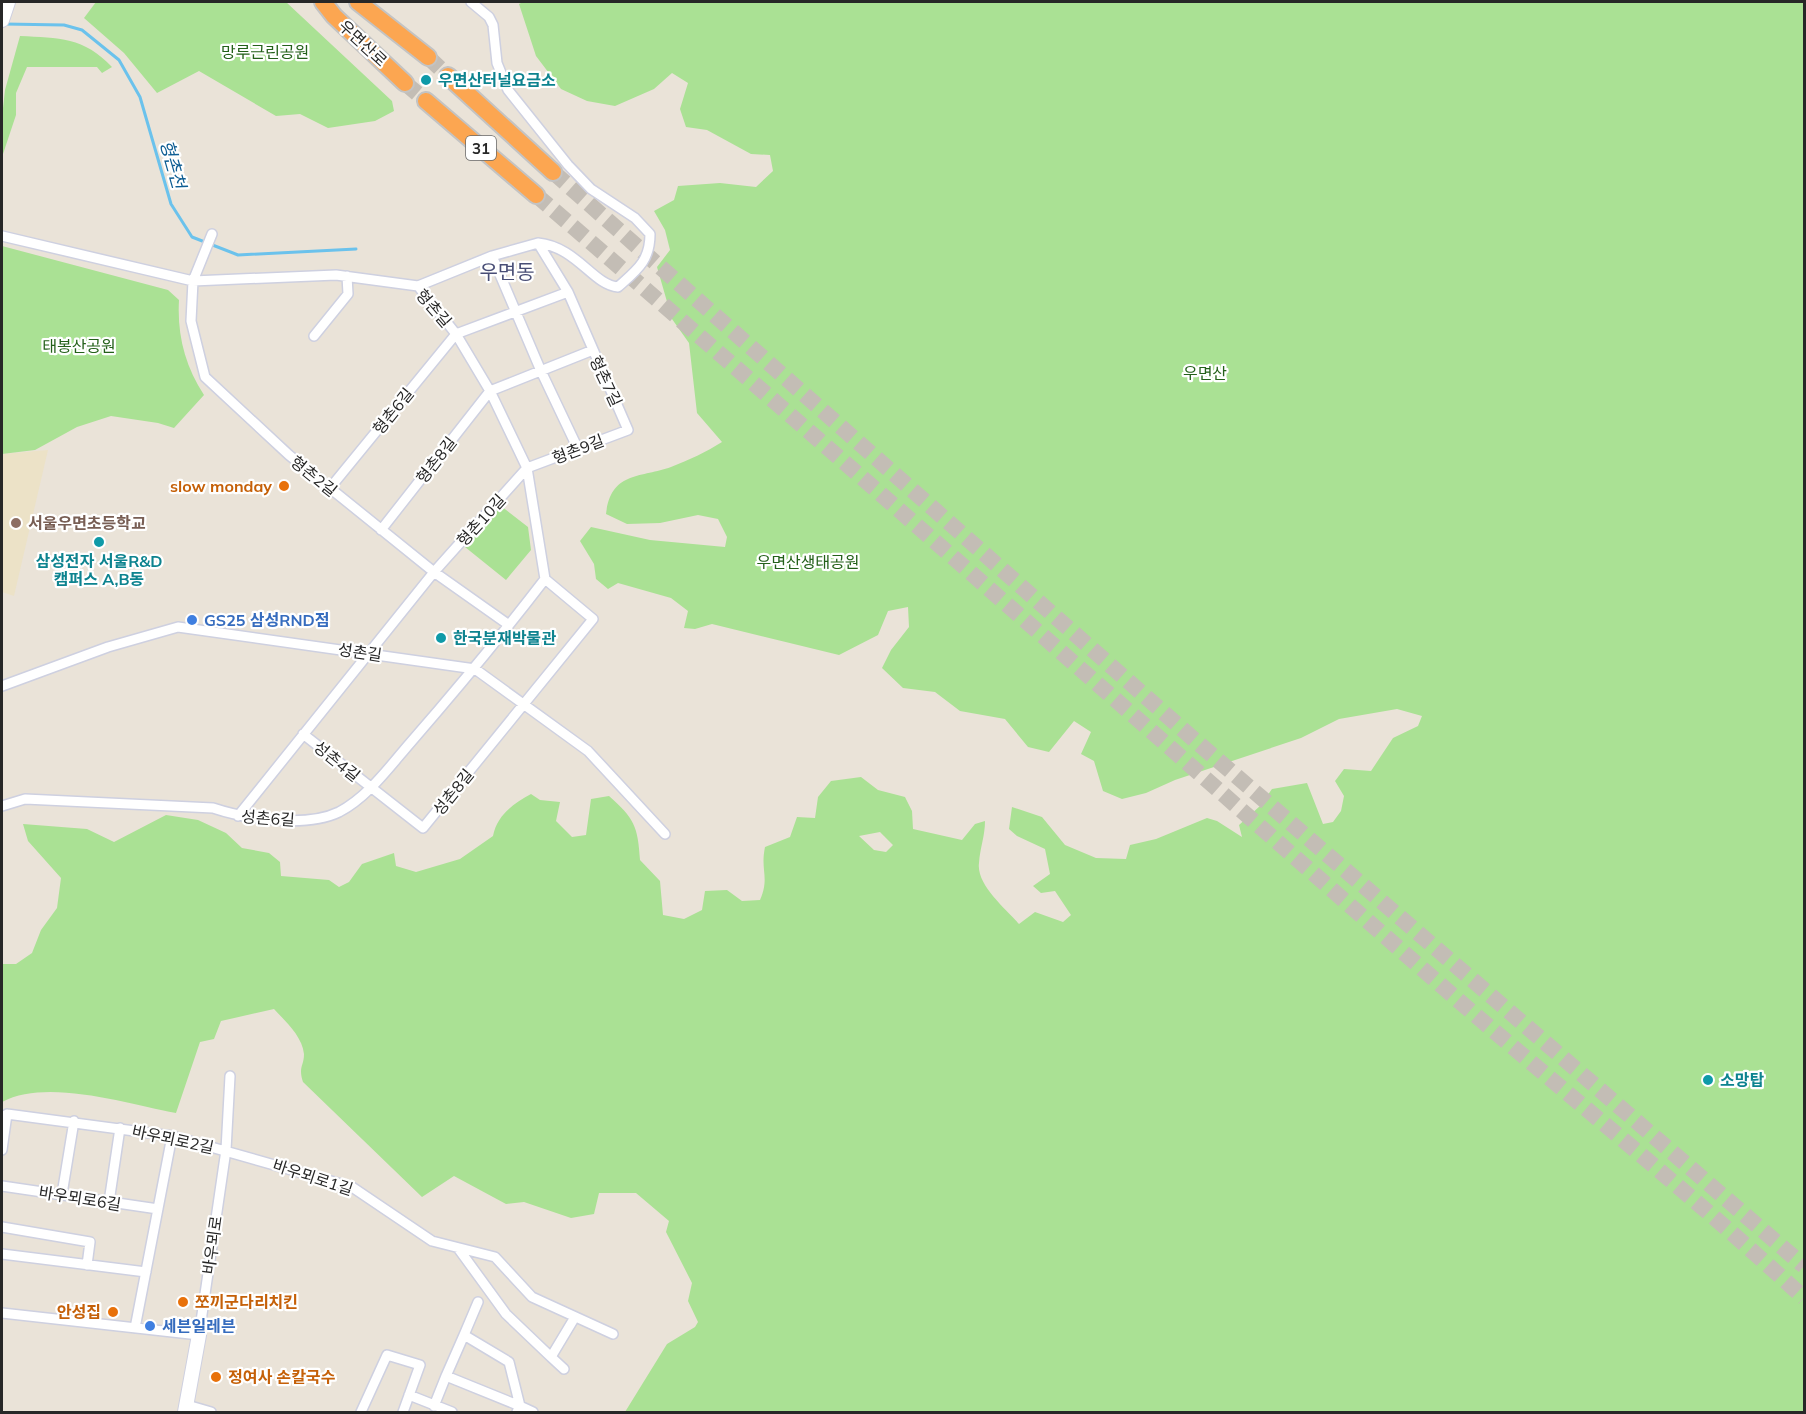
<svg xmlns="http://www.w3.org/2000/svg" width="1806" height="1414" font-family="Mulish,'Noto Sans KR',sans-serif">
	<rect width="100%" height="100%" fill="#eae3d8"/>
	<path fill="#ece2c7" d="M48 450 14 596 2 592V454Z"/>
	<path fill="#aae194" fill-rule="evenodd" d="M96 2H286L392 101 394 111 375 121 328 128 300 114 276 116 199 71 157 93 124 53 84 18Z
		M523 2H1804V1412H625L667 1344 695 1327 698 1322 688 1301 692 1283 666 1232 669 1221 636 1193H599L594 1214 571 1218 524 1202 506 1204 454 1176 422 1197 303 1082C298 1067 304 1066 304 1054 302 1036 286 1022 274 1009L221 1021 214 1039 200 1042 176 1113C126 1104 48 1078 2 1102V964H16L32 953 41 930 57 908 61 878 28 841 23 824 87 829 114 842 166 815 198 820 226 833 242 848 269 853 280 862 281 876 329 880 339 887 349 882 362 864 394 853 396 866 416 872 460 859 493 836C497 815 513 804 531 794L540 800 560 802 556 821 572 837 586 835 591 799 609 796C634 818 638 826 640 860L660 881 663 915 684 919 702 910 705 891 727 890 742 901 760 900C770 877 760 871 765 847L790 837 797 817 815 818 818 797 831 781 861 777 878 790 905 797 912 811 913 829 962 840 975 824 985 821C985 836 980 848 979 863 976 885 1006 909 1019 924L1035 912 1063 922 1071 915 1055 891 1041 893 1033 886 1050 874 1045 849 1017 836 1009 829 1012 807 1042 817 1065 845 1096 858 1126 859 1130 845 1156 839 1207 818 1217 821 1242 837 1239 825 1260 806 1272 789 1307 783 1323 824 1333 822 1341 811 1344 796 1335 781 1344 769 1371 771 1393 738 1418 726 1422 716 1397 709 1339 719 1301 738 1175 780 1146 793 1122 799 1103 791 1094 761 1081 754 1091 732 1074 721 1049 752 1028 747 1005 719 960 711 935 692 903 688 882 668 891 650 909 627 908 607 888 611 878 635 839 655 712 624 695 629 684 628 688 611 671 598 618 583 608 589 596 579 594 564 580 541 591 527 650 540 725 547 727 537 718 519 698 515 660 523 627 524 606 514C611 471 641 478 671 467 689 460 706 452 722 442L697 413 689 343 672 319 657 267 670 250 665 230 654 211 674 200 678 186 720 183 756 187 773 171 770 155 751 154 707 130 686 127 680 109 688 83 672 73 654 89 615 106 587 101 561 89 536 56 519 4ZM880 832 893 845 886 852 874 850 859 836Z
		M20 36C59 38 84 37 112 67L102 73 97 67H27L16 93V115L2 157V117L5 90Z
		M2 246 168 290 179 300C177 335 185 366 204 395L174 428 158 423 111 416 77 427 35 450 2 454Z
		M501 506 528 527 531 550 506 580 465 547Z"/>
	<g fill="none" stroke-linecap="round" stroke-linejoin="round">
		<path stroke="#6bc2ec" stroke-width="3" d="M4 24 64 25 82 30 119 60 140 97 171 204 192 237 238 255 356 249"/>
		<path stroke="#c3bdb5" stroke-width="16" stroke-dasharray="16 8" stroke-linecap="butt" d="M428 57 448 76
			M405 83 426 101
			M553 172 1198 743 1804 1266
			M536 195C835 452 1130 713 1427 973 1552 1083 1682 1185 1804 1298"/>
		<g stroke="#ced0e0" stroke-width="12">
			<path id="street" d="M471 2 489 17 493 25 497 63 508 90 568 165 591 189 635 218 650 234C650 261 637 270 618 287 593 285 577 247 538 243
				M212 234 193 281 191 321 205 377 289 455 434 572 509 625
				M2 236 193 281 336 275 418 286 456 334 490 391 527 468 545 579C502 635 457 689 411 742 390 766 368 797 339 812 306 828 246 819 213 808L25 799 2 806
				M492 256 541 371 578 449
				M418 286 492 256 538 243 568 292
				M314 336 348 294 347 276
				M381 530 490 391 593 350
				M2 686 108 647 178 627 475 669 588 751 665 834
				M303 734 423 828 593 619 545 579
				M238 816 434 572 527 468 628 430 568 292 456 334 330 488
				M2 1117 7 1114 172 1136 352 1187 432 1241 495 1257 532 1297 613 1334
				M2 1150 7 1114
				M2 1186 158 1209
				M62 1194 74 1121
				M109 1202 120 1128
				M2 1227 90 1242 87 1265
				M458 1248 506 1314 551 1357
				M2 1254 146 1272
				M2 1313 199 1335 226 1150 230 1076
				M135 1328 172 1136
				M464 1335 509 1362 520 1406 446 1376Z
				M464 1335 478 1302
				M564 1369 551 1357 575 1317
				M409 1395 452 1412
				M187 1405 211 1412
				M434 1406 446 1376
				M361 1412 387 1355 420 1365 403 1412
				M517 1412 520 1406 533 1412"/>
		</g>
		<g stroke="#ced0e0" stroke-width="16">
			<path id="secondary" d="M2 20 8 2
				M185 1412 199 1335"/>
		</g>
		<g stroke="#c3c3c3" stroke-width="20">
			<path id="highway" d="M323 2 334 16 405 83
				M358 2 428 57
				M448 76 553 172
				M426 101 536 195"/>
		</g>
		<use href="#street" stroke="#fff" stroke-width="9"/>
		<use href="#secondary" stroke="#fff" stroke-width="14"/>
		<use href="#highway" stroke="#fca651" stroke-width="16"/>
	</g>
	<g fill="#0f9aa8" stroke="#fff" stroke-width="2">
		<circle cx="426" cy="80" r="6"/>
		<circle cx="99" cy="542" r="6"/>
		<circle cx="441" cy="638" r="6"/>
		<circle cx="1708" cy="1080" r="6"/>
	</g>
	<g fill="#e8710a" stroke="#fff" stroke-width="2">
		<circle cx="284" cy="486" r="6"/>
		<circle cx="183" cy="1302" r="6"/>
		<circle cx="113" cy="1312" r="6"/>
		<circle cx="216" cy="1377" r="6"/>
	</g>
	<circle fill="#8d6e63" stroke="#fff" stroke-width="2" cx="16" cy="523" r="6"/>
	<g fill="#3f7fe0" stroke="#fff" stroke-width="2">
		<circle cx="192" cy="620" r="6"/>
		<circle cx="150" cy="1326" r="6"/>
	</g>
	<g text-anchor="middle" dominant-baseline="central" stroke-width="4.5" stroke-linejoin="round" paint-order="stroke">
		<rect fill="#fff" stroke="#686868" stroke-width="1.5" x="466" y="136" width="30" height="24" rx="4.5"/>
		<g font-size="15" font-weight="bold" fill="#272727">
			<text x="481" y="148">31</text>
		</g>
		<g font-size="16" fill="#272727" stroke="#fff">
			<text transform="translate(363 43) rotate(43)">우면산로</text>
			<text transform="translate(434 308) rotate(49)">형촌길</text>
			<text transform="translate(606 381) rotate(65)">형촌7길</text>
			<text transform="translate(393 411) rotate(-51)">형촌6길</text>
			<text transform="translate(578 449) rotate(-21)">형촌9길</text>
			<text transform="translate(436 460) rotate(-52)">형촌8길</text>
			<text transform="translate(314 476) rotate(39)">형촌2길</text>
			<text transform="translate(481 520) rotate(-48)">형촌10길</text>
			<text transform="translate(360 652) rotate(8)">성촌길</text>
			<text transform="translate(337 761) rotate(39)">성촌4길</text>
			<text transform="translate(453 792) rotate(-51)">성촌8길</text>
			<text transform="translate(268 818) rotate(4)">성촌6길</text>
			<text transform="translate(173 1139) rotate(12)">바우뫼로2길</text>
			<text transform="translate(313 1177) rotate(18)">바우뫼로1길</text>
			<text transform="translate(80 1198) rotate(9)">바우뫼로6길</text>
			<text transform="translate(212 1245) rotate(-82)">바우뫼로</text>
		</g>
		<g font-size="16" fill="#24611a" stroke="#fff">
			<text x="265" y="52">망루근린공원</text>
			<text x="79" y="346">태봉산공원</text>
			<text x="1205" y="373">우면산</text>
			<text x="808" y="562">우면산생태공원</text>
		</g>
		<g font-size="16" font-weight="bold" fill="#0d838f" stroke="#fff" text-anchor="start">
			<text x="438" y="80">우면산터널요금소</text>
			<text x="99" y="561" text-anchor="middle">삼성전자 서울R&amp;D<tspan x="99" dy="18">캠퍼스 A,B동</tspan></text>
			<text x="453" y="638">한국분재박물관</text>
			<text x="1720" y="1080">소망탑</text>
		</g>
		<g font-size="16" font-weight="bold" fill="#c56008" stroke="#fff" text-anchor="end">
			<text x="272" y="486">slow monday</text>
			<text x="195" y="1302" text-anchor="start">쪼끼군다리치킨</text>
			<text x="101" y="1312">안성집</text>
			<text x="228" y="1377" text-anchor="start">정여사 손칼국수</text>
		</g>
		<g font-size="16" font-weight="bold" fill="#785e54" stroke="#fff" text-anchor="start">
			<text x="28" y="523">서울우면초등학교</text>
		</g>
		<g font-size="16" font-weight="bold" fill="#366cbe" stroke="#fff" text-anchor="start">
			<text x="204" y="620">GS25 삼성RND점</text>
			<text x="162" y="1326">세븐일레븐</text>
		</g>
		<g font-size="18" font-style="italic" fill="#0e5d93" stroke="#fff">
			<text transform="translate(173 164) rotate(74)">형촌천</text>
		</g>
		<g font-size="20" fill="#494e76" stroke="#fff">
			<text x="507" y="271">우면동</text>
		</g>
	</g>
	<rect width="1806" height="1414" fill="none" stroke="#272727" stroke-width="6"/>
</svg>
